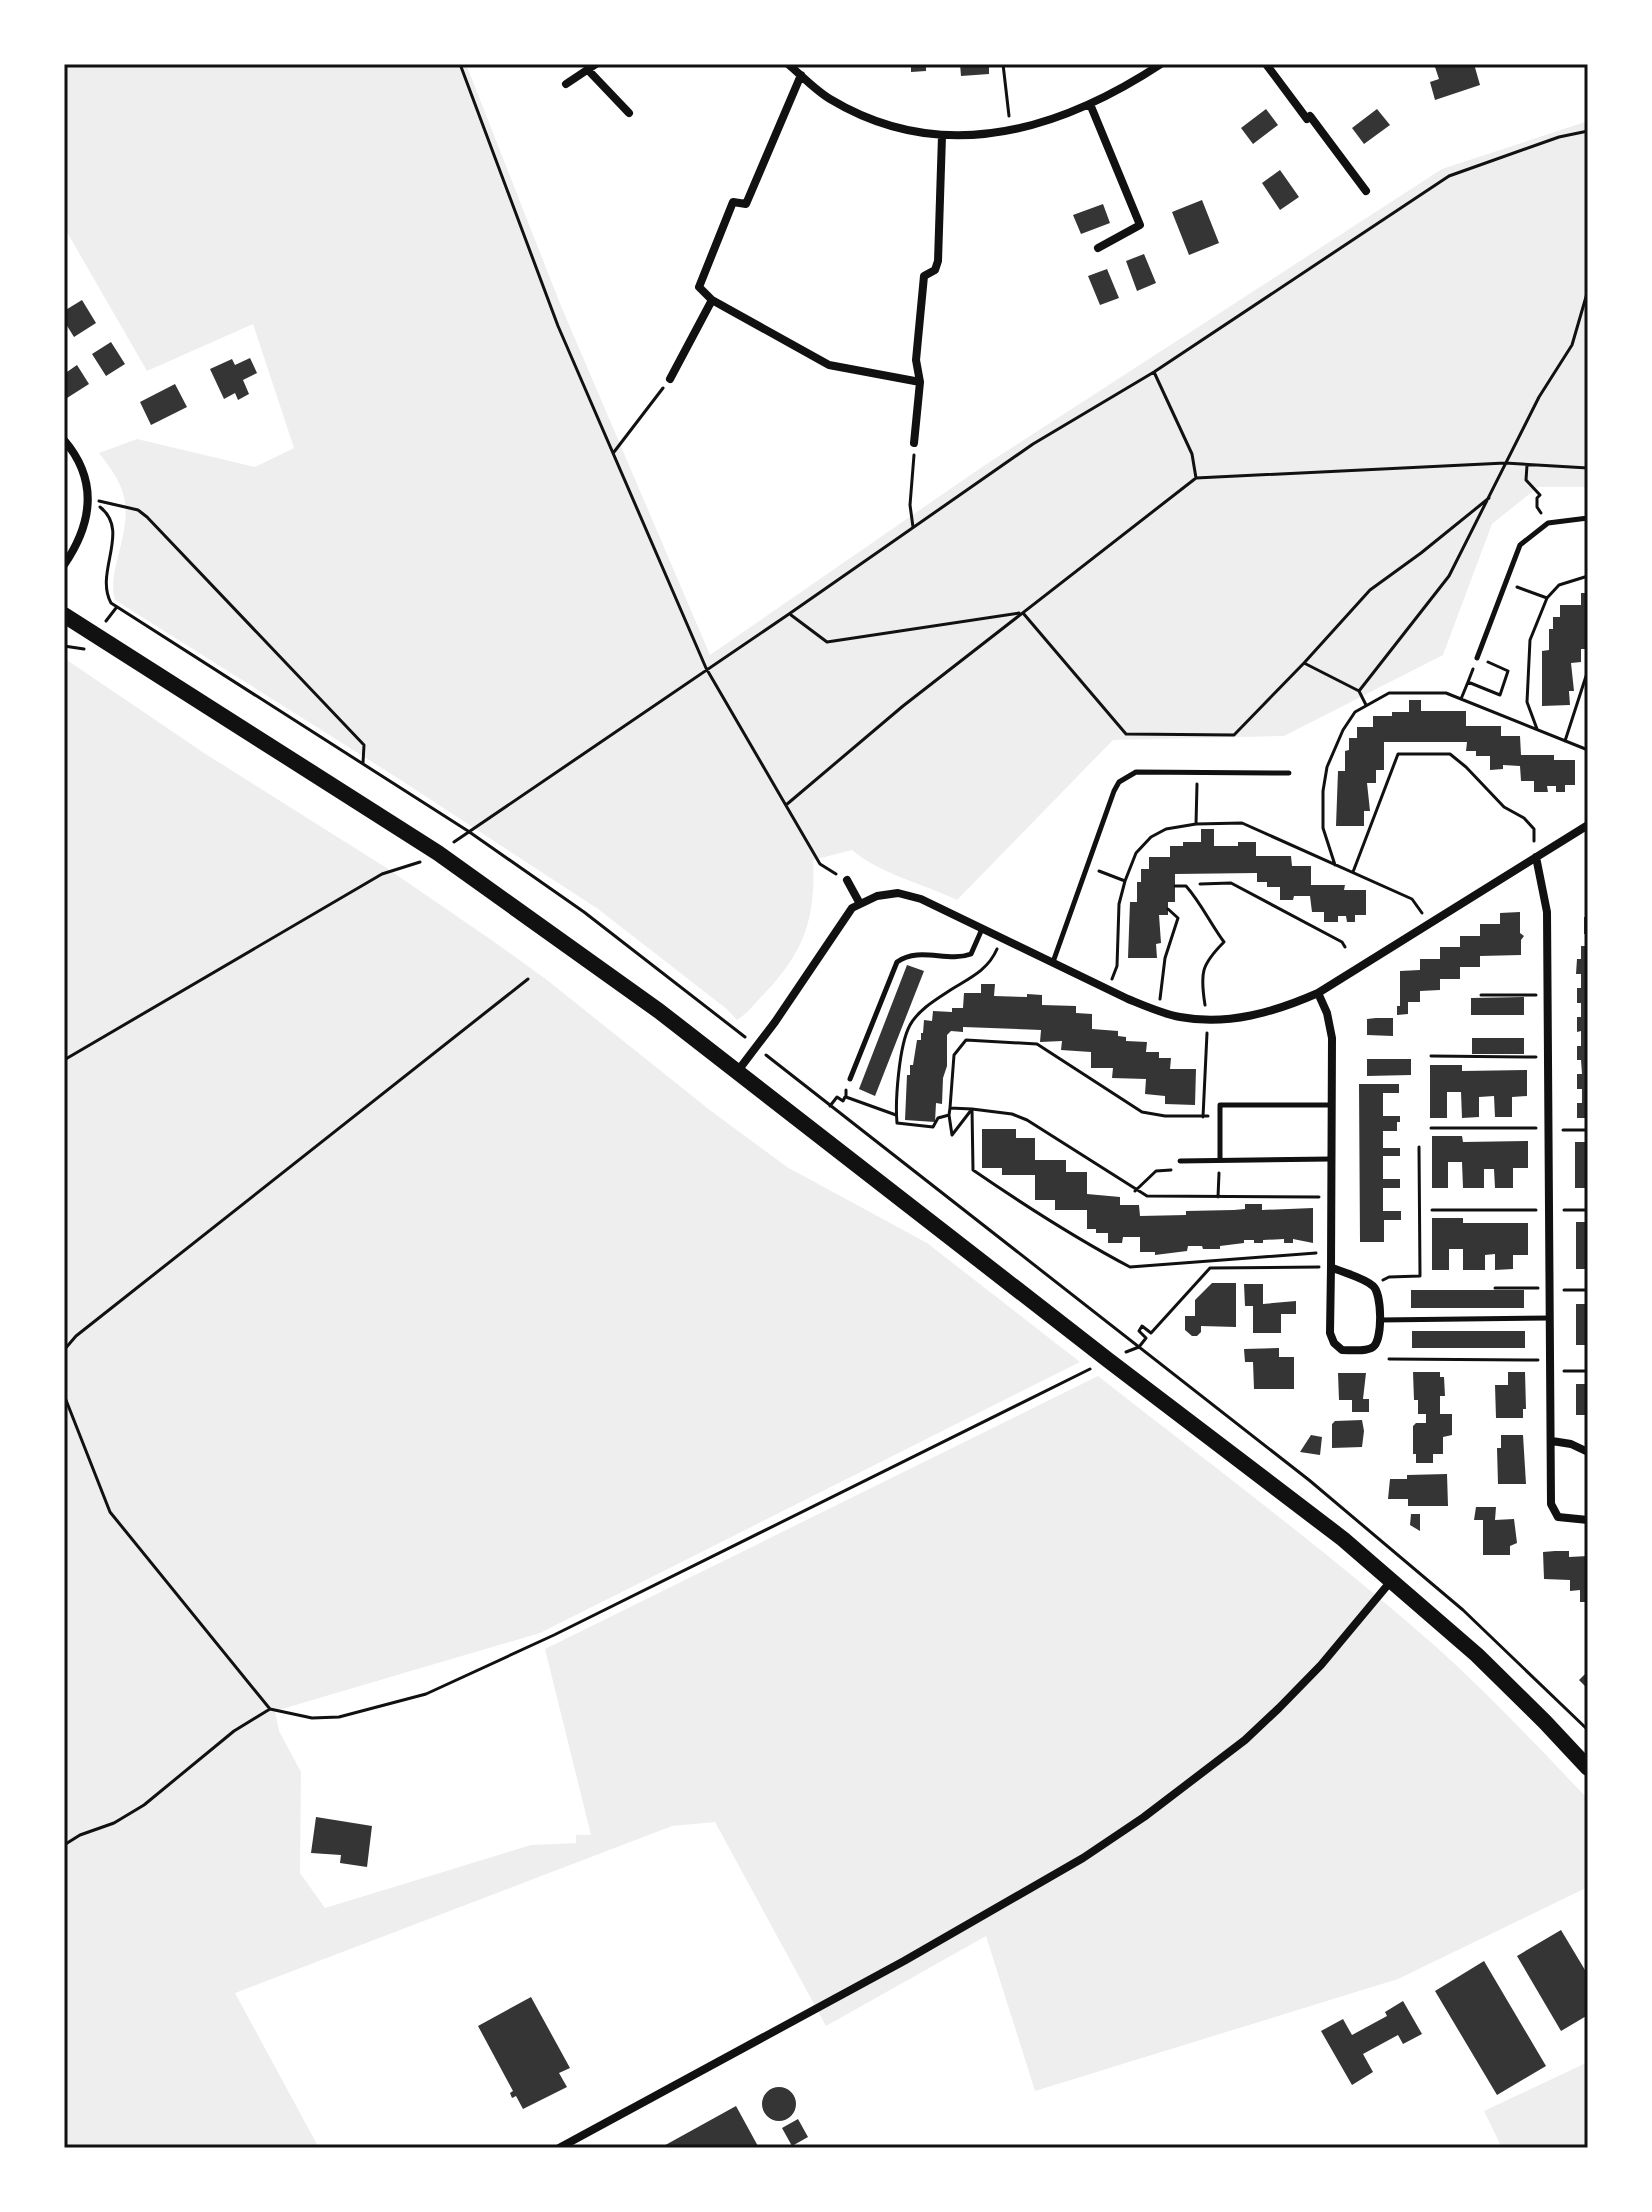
<svg xmlns="http://www.w3.org/2000/svg" width="1652" height="2212" font-family="Commissioner,sans-serif">
	<rect width="100%" height="100%" fill="#fff"/>
	<path fill="#eee" d="M64 64H466L561 306 710 655 982 467 1442 169 1588 121V487H1538L1492 524 1443 655 1284 736 1113 740 957 900C922 883 882 875 852 850L813 860C816 919 804 952 764 994 755 1003 747 1014 737 1020L728 1010 598 909 396 777 115 600C111 585 114 572 118 557 130 509 131 493 99 453L137 439 255 467 294 448 253 324 147 371 64 227Z
		M64 658 204 753 385 867 493 941 547 980 711 1111 787 1167 927 1243 1080 1362 540 1633 275 1711 279 1731 301 1772 300 1873 325 1908 531 1845 576 1843V1835H591L545 1649 1098 1376C1211 1465 1326 1550 1434 1645 1488 1693 1538 1747 1588 1799V1887L1398 1979 1035 2091 986 1936 826 2026 715 1822 672 1826 235 1993 319 2148H64Z
		M1588 2062V2148H1502L1484 2111Z"/>
	<path fill="#353535" d="M911 64H926V71L911 72Z
		M960 64H989V74L961 76Z
		M1434 64H1474L1480 85 1435 100 1430 82 1439 79Z
		M1266 109 1278 125 1253 144 1241 128Z
		M1377 109 1390 125 1364 144 1352 128Z
		M1280 170 1299 197 1280 210 1262 183Z
		M1202 200 1219 243 1189 255 1172 212Z
		M1103 204 1110 223 1081 234 1073 215Z
		M1144 254 1156 283 1137 291 1126 261Z
		M1107 269 1119 298 1100 305 1088 276Z
		M82 300 96 323 74 337 64 321V311Z
		M111 342 125 364 106 376 92 354Z
		M250 358 257 373 243 380 249 394 238 400 235 393 224 399 210 369 232 359 235 365Z
		M77 365 89 384 67 398 64 392V374Z
		M175 384 187 407 151 425 140 402Z
		M1581 593H1588L1587 649H1581V662L1571 663 1574 691H1569L1570 705 1542 706V651L1549 650V629H1553V617H1560V605H1581Z
		M1409 700H1421V711H1466V726H1501V736H1520L1521 755H1554V760H1575V785H1565V792H1556V786H1547L1548 792H1534V781H1521L1520 766 1503 765V769L1490 770V756H1476V751H1466L1467 742H1384V770H1376V783H1367L1370 811H1364V826H1336L1338 771H1345V751L1349 750V738H1357V727H1373V716H1392V712H1409Z
		M1201 829H1214V846H1238V842H1256V856H1291L1292 866H1311V885H1345L1344 890H1366V915H1355V922H1347L1346 916H1338V922H1324V912H1312L1310 896H1294L1293 900H1280V887H1267V882H1257V873L1175 874V902H1168V915H1159L1161 943 1156 944 1157 958H1128L1130 902H1137V882H1141V869H1149V857H1170V846H1183V842H1201Z
		M1520 912V933L1524 936 1521 940V955L1480 956V967H1460V979H1440V990L1420 991V1002H1408V1014L1397 1015V1006H1400V971L1420 970V959H1440V947H1460V936H1480V924H1500V913Z
		M1584 917H1588V934H1584Z
		M1581 946H1588V1118H1577V1103H1582V1089H1577V1074H1582L1581 1060H1577V1046H1581V1031L1577 1032V1017H1581V1003H1577V988H1581V974H1576L1577 959H1581Z
		M907 965 924 971 875 1096 859 1089Z
		M981 984H995L994 996 1027 997V994L1042 995V1005L1076 1006V1013L1092 1014V1029L1118 1031V1036L1126 1037V1041L1147 1042 1146 1052H1159V1058H1171L1170 1069H1196L1195 1105 1165 1104V1096L1145 1094 1146 1079 1112 1078 1113 1068H1091V1052L1061 1050 1062 1041 1040 1042 1041 1030 963 1027V1032L951 1031 947 1035V1066L943 1078 942 1104 936 1103 935 1122 905 1120 907 1075H910V1065H913L917 1040H921V1033H923L924 1020 932 1021 933 1011 952 1012V1008H963L964 993H981Z
		M1524 997V1015H1471V998Z
		M1376 1018H1393V1036L1367 1035V1019Z
		M1472 1038H1524V1054H1472Z
		M1367 1059H1411V1075L1367 1076Z
		M1430 1065H1462V1071L1527 1070V1096L1512 1097V1117H1495L1494 1096 1479 1097V1117L1462 1118 1461 1092H1447V1118H1430Z
		M1359 1084H1399V1093H1383V1116H1400V1122H1397V1131H1383V1148H1400V1156H1383V1179H1400V1188H1383V1211H1401V1220H1384V1242H1360Z
		M982 1129H1016V1138H1035V1160H1066V1172H1087V1194L1120 1197V1205H1139L1140 1216 1186 1215V1211L1234 1210 1245 1209V1204H1262V1210L1313 1208V1243L1293 1239V1243H1284V1239L1263 1240V1243H1254V1240H1244V1243L1220 1246V1249H1203L1202 1246H1188L1187 1251 1155 1255V1252H1140V1237H1123L1122 1243H1108V1233H1096V1229H1087V1210H1055V1200H1035V1175H1002V1168H982Z
		M1432 1136H1462L1463 1142 1528 1141V1168H1513V1188H1495L1494 1169H1484V1188H1463L1462 1162H1448V1188H1432Z
		M1575 1142H1588V1188H1575Z
		M1432 1218H1463V1223H1528V1255H1513V1269L1495 1270V1254L1485 1255V1270H1463V1249H1449V1270H1432Z
		M1576 1222H1588V1269H1576Z
		M1212 1283H1236V1327L1201 1326V1332L1197 1336H1192L1185 1330V1316H1195V1300Z
		M1244 1284H1263V1304L1296 1301V1314H1281V1333H1253V1306H1245Z
		M1411 1290H1524V1308H1411Z
		M1576 1304H1588V1345H1576Z
		M1412 1331H1525V1348H1412Z
		M1279 1348V1357H1294V1389H1254L1253 1362H1245L1244 1349Z
		M1413 1372H1440V1377H1444L1445 1396H1440V1414H1452V1435L1443 1437V1454H1433V1463H1416V1454H1413V1426L1416 1423H1426V1414H1418V1400H1414Z
		M1508 1372H1525L1526 1409H1523V1418H1496L1495 1385H1508Z
		M1338 1373H1366L1363 1399H1369V1412H1352V1400H1339Z
		M1576 1384H1588V1415H1576Z
		M1362 1420 1364 1431 1362 1447 1332 1448V1424L1335 1421Z
		M1311 1435 1322 1437 1320 1455 1300 1452Z
		M1501 1435H1523L1526 1484H1498L1497 1448H1501Z
		M1447 1474 1448 1506H1408V1499H1388L1390 1479H1407V1475Z
		M1476 1507H1496L1495 1520 1514 1519 1517 1543 1510 1546V1555H1483V1520H1474Z
		M1411 1514H1420V1531L1410 1525Z
		M1555 1551H1569V1557L1588 1556V1602H1580V1590L1570 1591V1580L1544 1579 1543 1552Z
		M1588 1671V1689L1579 1680Z
		M316 1817 372 1826 367 1867 340 1863 341 1855 311 1853Z
		M1561 1930 1588 1975V2015L1561 2031 1517 1956Z
		M1484 1961 1546 2066 1497 2095 1435 1991Z
		M531 1997 570 2068 559 2073 567 2087 523 2109 516 2096 512 2098 510 2093 513 2091 478 2026Z
		M1403 2001 1422 2034 1403 2044 1398 2035 1363 2054 1373 2072 1352 2085 1321 2031 1343 2019 1352 2035 1387 2016 1385 2012Z
		M762 2104a17 17 0 1 1 34 0a17 17 0 1 1-34 0Z
		M736 2106 759 2148H660Z
		M798 2119 808 2137 792 2146 782 2128Z"/>
	<g fill="none" stroke-linecap="round" stroke-linejoin="round">
		<path stroke="#111" stroke-width="3" d="M460 64 558 326 706 668 820 864 836 874
			M849 64V65
			M1003 64 1009 116
			M1154 372 1192 454 1196 478
			M614 452 663 388
			M1527 465 1526 480 1540 495 1537 498V507L1541 513
			M99 501 138 510 147 517 364 745 363 763
			M100 507C131 531 94 572 111 603L468 831 584 912 745 1037
			M913 527 910 505 914 455
			M1517 587 1547 598
			M1023 613 1126 734 1234 735 1304 663 1370 590 1421 553 1489 498
			M791 615 827 642 1019 613
			M106 621 116 608
			M64 646 84 649
			M1304 663 1359 691 1449 576 1539 397 1572 345 1588 290
			M1468 682 1473 669
			M1359 691 1366 705
			M1461 699 1468 682 1500 695 1508 671 1488 662
			M1537 729 1527 702 1530 640 1547 598 1559 585 1588 576
			M1565 741 1588 670
			M786 805 903 706 1196 478 1505 463 1588 468
			M1196 824 1197 784
			M454 842 789 614 1033 444 1154 372 1449 176 1559 137 1588 131
			M1335 865 1323 828V791L1327 767 1343 730 1355 712 1389 693H1446L1588 750
			M1099 871 1125 881
			M1353 872 1398 754H1450L1466 767 1504 807 1524 818 1534 829V841
			M1200 884 1231 883 1342 942 1345 947
			M1175 886H1186C1201 903 1210 923 1224 942 1201 965 1200 973 1205 1005
			M1112 979 1117 966 1119 904 1125 881 1136 853 1151 837 1166 829 1196 824 1242 823 1412 899 1422 913
			M1481 995H1536
			M1160 999 1165 958 1178 918 1168 909
			M766 1055 1309 1480 1463 1610 1588 1730
			M1431 1056 1536 1057
			M64 1060 382 874 420 862
			M846 1090V1097L896 1115
			M830 1106 837 1097 843 1101 845 1097
			M950 1108 949 1115 938 1118 933 1127 897 1123C895 1101 899 1045 910 1025 919 1009 937 999 952 989 970 978 988 970 997 949
			M949 1115 952 1135 972 1109 1012 1114 1027 1120 1147 1196 1319 1197
			M1208 1116H1165L1142 1112 1037 1044 966 1040 954 1055 950 1108 972 1109 973 1170C1024 1205 1075 1238 1130 1267L1316 1253
			M1203 1117 1207 1033
			M1431 1128H1536
			M1563 1130H1588
			M1135 1191 1156 1171 1171 1170
			M1218 1197 1219 1173
			M1432 1210H1536
			M1564 1210H1588
			M1383 1280 1389 1277 1420 1276 1419 1147
			M1495 1288H1538
			M1564 1290H1588
			M64 1350 76 1336 528 979
			M1126 1352 1139 1347 1146 1338 1139 1331 1142 1326 1151 1333 1210 1268 1319 1267
			M1389 1359 1538 1360
			M1564 1371H1588
			M64 1395 110 1512 270 1709
			M64 1845 80 1835 114 1823 144 1805 234 1731 270 1709 312 1718 339 1717 426 1694 554 1635 1090 1369"/>
		<path stroke="#111" stroke-width="5" d="M1477 658 1520 545 1548 523 1588 518
			M1053 962 1114 791 1119 782 1136 772 1289 773
			M850 1079 897 962C920 946 947 963 971 954L982 929
			M1220 1160V1105H1331
			M1180 1161 1331 1159
			M1380 1320 1550 1318"/>
		<path stroke="#111" stroke-width="8" d="M788 64C801 75 815 90 830 99 943 167 1059 131 1161 64
			M1266 64 1307 119 1310 116 1366 191
			M589 71 629 113
			M566 84 596 64
			M1090 104 1140 225 1098 248
			M712 300 699 287 733 202 746 204 801 75
			M670 379 712 300 829 365 920 382 916 360 924 276 935 270 938 261 942 136
			M64 440C99 481 92 524 64 565
			M914 443 920 382
			M1536 857 1547 912 1551 1504 1558 1517 1588 1520
			M847 880 859 902
			M1318 993 1327 1013 1332 1038 1331 1267C1343 1273 1363 1277 1373 1286 1382 1294 1383 1339 1373 1347 1366 1352 1351 1350 1342 1350L1334 1343 1330 1333 1331 1267
			M737 1072 775 1022 852 908 877 896 898 893 921 899 1128 999C1145 1006 1163 1014 1180 1017 1228 1026 1275 1012 1318 993L1588 825
			M1552 1441 1571 1444 1588 1452
			M559 2148 904 1961 1083 1858 1144 1817 1245 1740 1279 1708 1321 1665 1391 1581"/>
		<path stroke="#111" stroke-width="16" d="M64 615 438 853 659 1011 1108 1360 1343 1539 1477 1655 1545 1722 1588 1768"/>
	</g>
	<rect width="1652" height="2212" fill="none" stroke="#ffffff" stroke-width="132"/>
	<rect x="66" y="66" width="1520" height="2080" fill="none" stroke="#111" stroke-width="3"/>
</svg>
